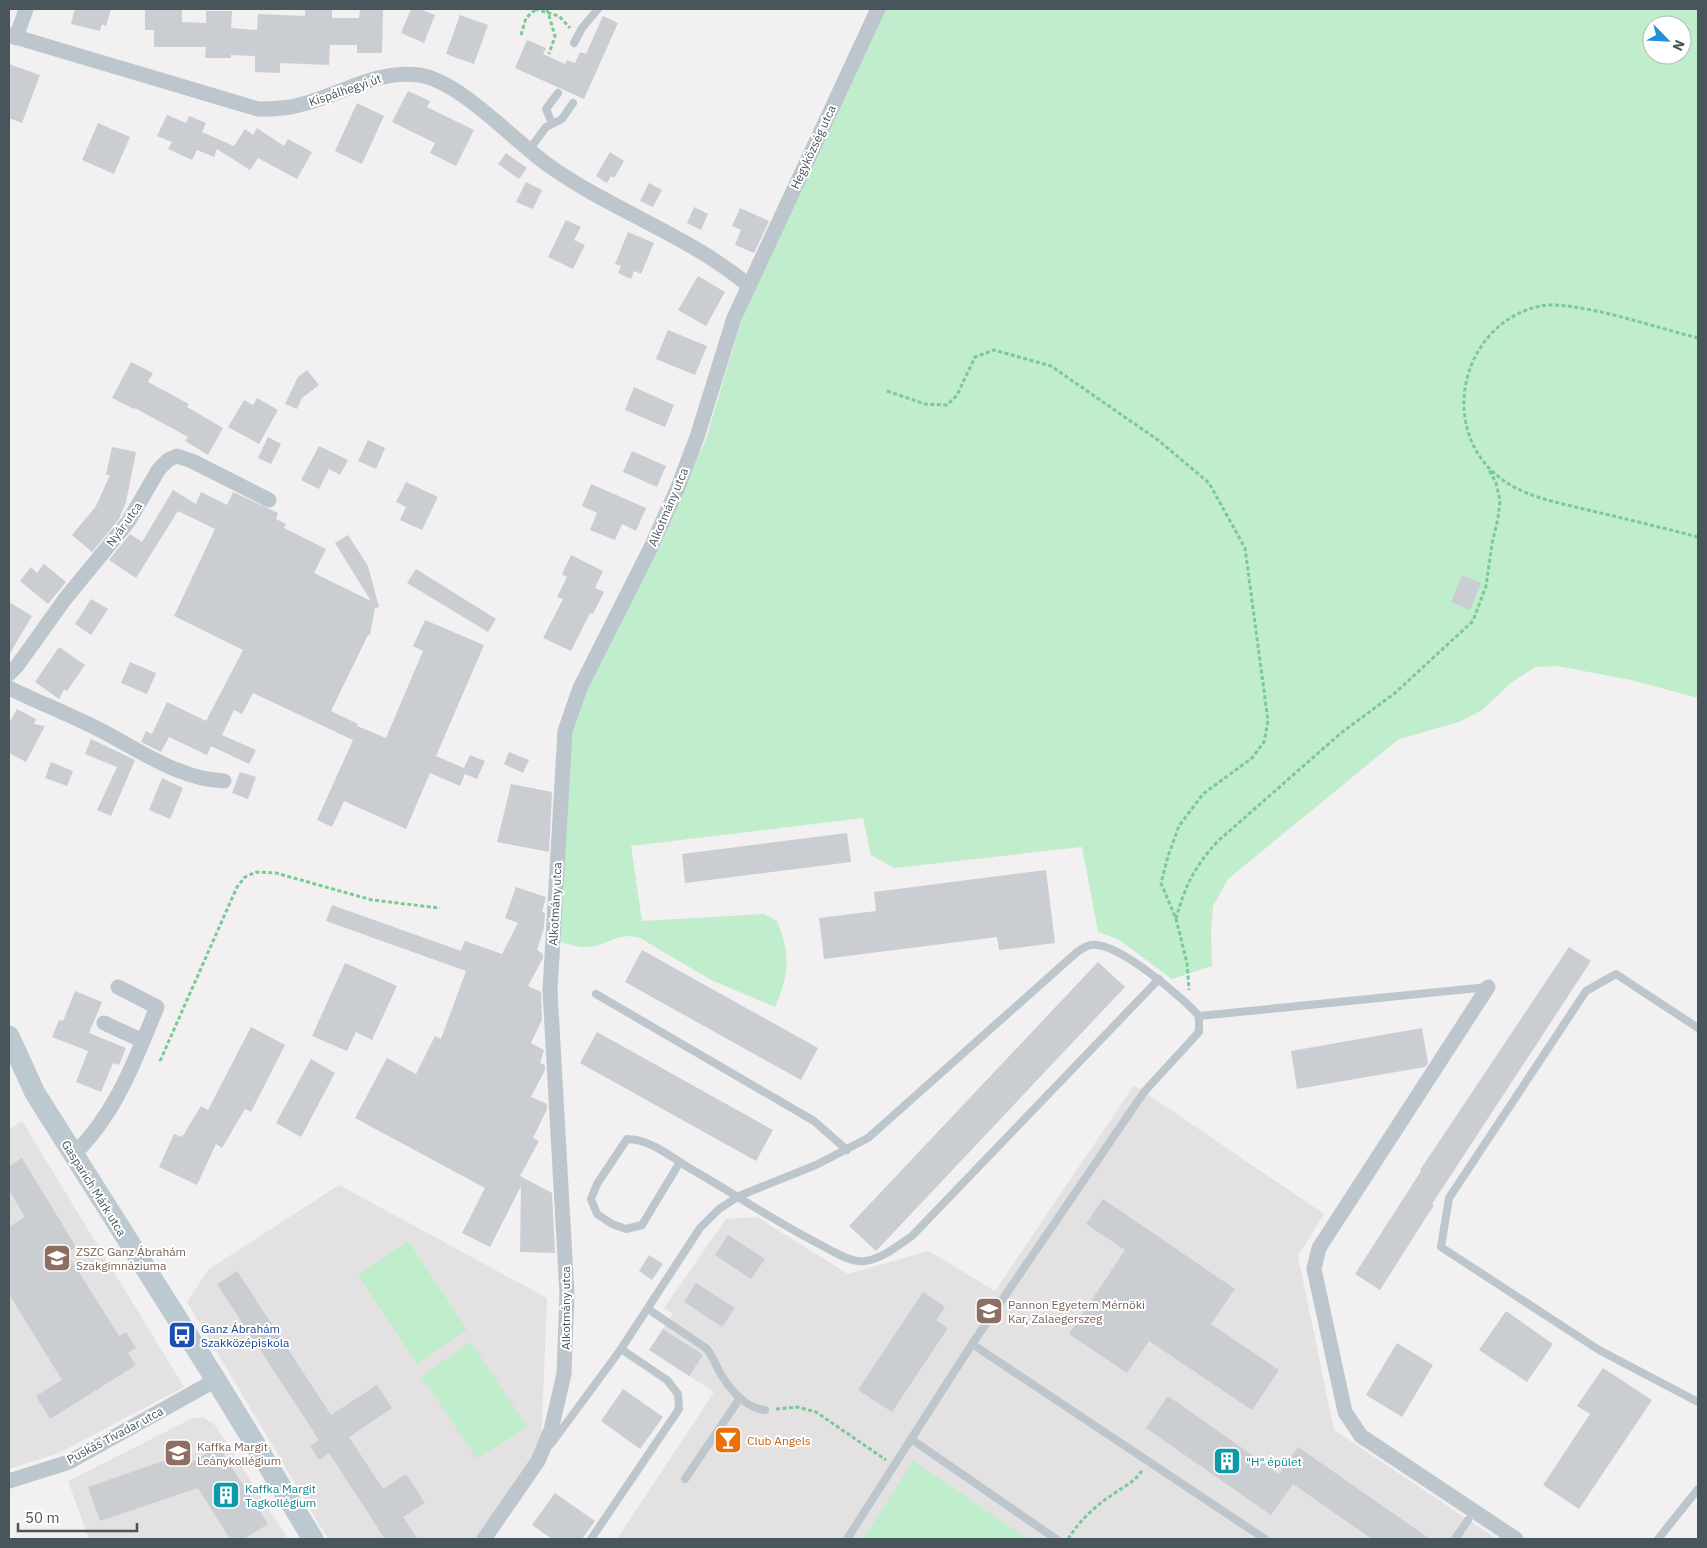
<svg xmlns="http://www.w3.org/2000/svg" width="1707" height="1548" font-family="'IBM Plex Sans',sans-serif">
	<rect width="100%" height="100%" fill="#f2f0f0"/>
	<path fill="#e3e1e1" d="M1134 1085 1324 1214 1298 1256 1334 1430 1497 1539H617L714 1392 649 1350 673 1314 664 1308 726 1219 757 1217 848 1274 929 1251 995 1291Z
		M22 1121 184 1387 59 1453 9 1469V1129Z
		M339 1185 547 1298 541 1448 475 1539H328L187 1302 209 1269Z
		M203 1417 215 1425 288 1539H89L68 1481 191 1419Z"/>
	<path fill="#c0edcb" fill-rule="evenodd" d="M882 9H1698V698L1631 680 1557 666 1535 667 1511 683 1481 711 1459 722 1399 739 1228 879 1213 906 1211 931 1212 966 1172 979 1118 939 1098 932 1082 847 894 868 871 855 863 818 631 846 642 921 764 914 777 921C791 956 789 973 775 1007L711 980 640 938C616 931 609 946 587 947 578 948 566 943 557 941L572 721 705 442 746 305ZM1652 25H1682V55H1652Z
		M408 1241 467 1330 417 1364 358 1275Z
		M471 1342 527 1426 477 1459 421 1376Z
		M913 1461 1028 1539H863Z"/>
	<path fill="#caced2" d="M75 9H111L106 26 102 24 100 31 71 24Z
		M145 9H182V22L206 23V11H232L231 28 257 30 258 14 305 16V9H332V18H359L360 10H383L382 53H357V45H330L329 65 280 63V73L255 72V56L231 55V58H205L206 47H154V30H145Z
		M411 9H419L435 15 424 43 401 33Z
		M460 15 488 25 474 64 446 54Z
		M603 16 618 23 584 99 515 68 527 40 546 48 543 54 565 64 567 60 575 63 580 52 586 54Z
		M9 64 40 75 22 123 9 118Z
		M408 91 430 101 427 107 474 130 456 166 430 153 435 143 392 122Z
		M357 103 384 116 362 164 335 151Z
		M167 115 186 123 189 116 206 123 202 132 234 146 245 129 253 135 257 128 284 146 288 139 312 152 297 179 258 158 250 170 217 149 214 157 197 150 192 160 168 149 172 142 157 136Z
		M98 123 130 137 114 174 82 160Z
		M610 152 624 161 614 178 611 176 607 183 596 176Z
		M506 153 527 168 519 179 498 164Z
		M526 182 542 190 533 209 516 202Z
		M649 183 662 190 653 207 640 201Z
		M694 207 708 214 701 230 687 223Z
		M740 208 769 221 754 253 735 245 741 230 732 226Z
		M566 220 581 227 574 240 585 245 573 269 548 257Z
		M628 232 654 243 641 274 634 271 631 279 618 273 621 266 615 264Z
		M698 276 725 292 706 326 678 310Z
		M668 330 707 346 695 375 656 359Z
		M131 362 153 373 148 382 189 404 187 407 223 428 208 455 185 441 188 437 135 408 134 409 112 398Z
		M307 370 319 385 302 398 297 409 285 404 298 377Z
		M634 387 674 405 665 427 625 410Z
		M257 398 278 410 259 444 228 427 244 400 253 405Z
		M268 437 281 444 271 464 258 458Z
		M368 440 385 448 376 469 358 461Z
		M319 446 348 460 340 475 329 469 319 489 301 480Z
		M112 447 136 452 126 502 119 519 92 552 72 535 96 506 110 475H106Z
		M632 451 666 466 657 487 623 472Z
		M406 482 438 497 422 530 400 520 406 507 396 502Z
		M591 484 646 508 636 531 622 524 615 540 590 530 597 513 582 506Z
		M173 490 196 504 201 492 227 505 233 492 278 513 276 519 286 524 284 528 326 549 314 573 371 601 335 543 348 535 368 566 379 607 375 608 370 635H368L331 711 358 724 357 726 386 738 423 651 413 646 425 620 484 645 436 756 464 768 470 755 485 761 477 779 465 774 460 786 430 773 406 829 344 801 332 827 317 820 353 740 253 693 242 714 234 710 222 735 256 750 249 764 211 746 207 755 169 737 161 752 141 742 146 731 152 734 167 702 206 721 243 650 174 616 215 529 178 511 136 578 109 560 130 534 142 542Z
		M571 555 603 571 595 588 604 592 593 614 590 613 571 651 543 638 563 599 557 597 567 577 562 574Z
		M44 564 66 582 48 604 20 581 31 567 37 573Z
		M416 569 496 619 488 632 407 583Z
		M1462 575 1481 583 1470 610 1451 602Z
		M91 599 108 609 91 635 75 624Z
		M9 602 32 616 9 655Z
		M59 647 85 665 67 691 64 690 59 699 35 682Z
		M130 662 156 673 147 694 121 683Z
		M17 709 36 719 34 724 45 726 26 762 9 753V723Z
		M91 739 135 760 111 816 97 810 117 767 85 754Z
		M509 752 529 760 523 773 504 764Z
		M51 762 73 771 67 786 45 778Z
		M240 772 256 777 248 799 232 793Z
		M162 778 183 788 170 819 149 810Z
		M511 784 552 792 549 852 497 842Z
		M847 833 851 862 685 883 682 854Z
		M1046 870 1055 943 999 950 997 937 824 959 819 918 876 911 874 892Z
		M516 887 546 897 542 912 545 913 544 928 537 950 543 954V958L528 986 541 992 542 1020 531 1043 544 1050 540 1063 545 1065V1070L531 1097 547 1104V1109L533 1138 539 1141 520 1176 552 1193 555 1253 520 1252 521 1186 490 1247 462 1233 485 1188 355 1118 387 1058 416 1074 435 1036 441 1039 466 971 326 921 332 905 461 951 465 941 502 954 518 923 505 918Z
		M1569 947 1591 961 1432 1204 1434 1205 1380 1290 1355 1274 1421 1171 1420 1170Z
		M642 950 818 1048 801 1080 625 982Z
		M1098 962 1125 987 876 1251 849 1226Z
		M345 963 397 986 372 1040 356 1032 347 1051 312 1036Z
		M75 991 102 1002 89 1033 126 1048 119 1065 113 1063 101 1092 76 1082 88 1051 52 1037 59 1020 63 1021Z
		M251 1027 285 1045 251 1112 245 1109 222 1148 216 1144 197 1185 159 1167 174 1134 182 1137 201 1106 208 1110Z
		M1422 1028 1428 1063 1425 1067 1297 1089 1291 1051Z
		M597 1032 773 1130 756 1161 580 1063Z
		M311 1059 335 1073 301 1137 276 1123Z
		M22 1158 76 1247 67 1253 119 1336 126 1332 136 1348 128 1353 136 1365 50 1419 36 1396 62 1380 9 1294V1227L25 1217 9 1190V1166Z
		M1103 1199 1235 1289 1211 1324 1279 1370 1252 1410 1149 1341 1127 1373 1069 1334 1125 1250 1086 1224Z
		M728 1235 765 1259 751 1279 715 1255Z
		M649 1255 663 1264 652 1280 639 1271Z
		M237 1271 331 1415 377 1385 392 1408 349 1437 383 1489 406 1474 425 1503 403 1517 418 1539H385L329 1453 319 1460 310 1446 319 1440 217 1284Z
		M696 1283 735 1308 722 1327 684 1302Z
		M923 1292 945 1307 936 1320 948 1328 892 1412 858 1390Z
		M1506 1311 1553 1344 1527 1382 1479 1350Z
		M663 1329 703 1355 689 1376 649 1350Z
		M1397 1343 1433 1365 1402 1417 1366 1395Z
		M1603 1368 1652 1400 1579 1509 1543 1485 1590 1414 1577 1406Z
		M623 1389 663 1417 640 1449 601 1421Z
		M1168 1396 1279 1474 1298 1447 1430 1539H1372L1293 1484 1271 1515 1146 1428Z
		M218 1446 268 1524 244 1539H230L198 1488 100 1521 88 1487 178 1456 182 1468Z
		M555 1493 595 1521 582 1539H552L532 1525Z"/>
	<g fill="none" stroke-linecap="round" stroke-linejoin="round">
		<path stroke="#7aca96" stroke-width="3" stroke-dasharray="4 2.5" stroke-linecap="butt" d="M535 9 559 16 570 28
			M547 9 555 36 549 54
			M521 35 526 18 536 9
			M1698 338C1661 329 1573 299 1540 306 1462 323 1436 428 1500 478 1526 498 1561 503 1592 511 1627 519 1663 528 1698 537
			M887 391 925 404 947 405 957 395 975 357 994 350 1051 366 1158 440 1209 483 1245 548 1268 721 1264 742 1252 758 1203 794 1179 826 1168 856 1161 883 1176 919 1187 963 1189 990
			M1176 919C1185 886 1194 867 1218 841L1341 733 1395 693 1473 621 1486 586 1492 544 1498 518 1500 501 1496 483 1488 468
			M160 1061 237 887 245 877 256 872 276 873 372 900 440 908
			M776 1409 797 1407 816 1412 886 1460
			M1068 1539C1078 1523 1091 1510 1106 1499 1119 1489 1135 1483 1143 1469"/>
		<path stroke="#bcc6cc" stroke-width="8" d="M574 43 582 28 598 9
			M552 123 546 109 558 93
			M529 150 546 127 562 119 573 103
			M596 994 814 1121 847 1150
			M1199 1016 1488 987
			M1698 1028 1616 974 1586 991 1449 1198 1441 1247 1599 1350 1698 1402
			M680 1162 642 1225 626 1229 612 1224 597 1214 591 1199 597 1184 627 1139C650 1139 671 1157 691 1169 735 1194 777 1223 823 1246 834 1252 852 1263 865 1261 882 1259 899 1245 912 1236L1159 979
			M648 1309 706 1348C714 1357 716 1367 722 1376 732 1392 747 1408 765 1410
			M911 1439 1056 1539
			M551 1444 621 1349 700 1228 719 1209 739 1196 816 1165 868 1138 1077 952C1081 950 1087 945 1091 945 1116 940 1183 998 1199 1016V1032L1144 1092 972 1344
			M685 1479 740 1398
			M591 1539 679 1409 678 1394 667 1380 621 1349
			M847 1539 972 1344 1265 1539
			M1455 1539 1468 1520
			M1658 1539 1698 1489"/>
		<path stroke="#bcc6cc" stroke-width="15" d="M9 35 258 109C272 109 285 109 299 105 339 96 376 69 419 75 460 81 513 140 548 165 611 210 688 235 748 285
			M16 38 26 9
			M9 674 17 666 65 599 128 522 159 469 168 460 177 456 192 461 269 500
			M9 688C40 703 73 716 104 732 142 752 180 779 224 781
			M1488 987 1319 1248 1314 1269 1345 1412 1361 1436 1516 1539
			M104 1023 143 1041
			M73 1155C116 1114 135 1060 157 1007L118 987
			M9 1481 69 1462 216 1380
			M484 1539 538 1461 551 1430 564 1374 567 1294 550 991 565 731 580 688 652 545 678 487 697 437 734 318 878 9"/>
		<path stroke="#bcc9d0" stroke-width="21" d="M9 1036 35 1093 216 1380 313 1539"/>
	</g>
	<defs>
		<g id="school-square" transform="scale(1.4375)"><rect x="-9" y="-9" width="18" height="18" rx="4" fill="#8d6e63" stroke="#fff"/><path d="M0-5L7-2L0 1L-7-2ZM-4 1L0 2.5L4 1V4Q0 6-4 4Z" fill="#fff"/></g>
		<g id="university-square" transform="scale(1.4375)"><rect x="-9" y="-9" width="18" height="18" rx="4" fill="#8d6e63" stroke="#fff"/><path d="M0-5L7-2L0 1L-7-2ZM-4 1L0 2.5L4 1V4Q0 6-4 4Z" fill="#fff"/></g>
		<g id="bus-square" transform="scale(1.4375)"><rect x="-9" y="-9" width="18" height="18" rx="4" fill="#1a4fb4" stroke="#fff"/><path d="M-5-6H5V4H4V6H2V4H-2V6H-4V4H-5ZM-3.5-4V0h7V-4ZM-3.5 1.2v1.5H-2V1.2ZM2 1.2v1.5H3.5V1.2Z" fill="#fff"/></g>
		<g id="bar-square" transform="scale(1.4375)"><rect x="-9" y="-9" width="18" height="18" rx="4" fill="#e8710a" stroke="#fff"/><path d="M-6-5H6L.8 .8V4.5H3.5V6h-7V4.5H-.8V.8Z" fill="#fff"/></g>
		<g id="building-square" transform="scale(1.4375)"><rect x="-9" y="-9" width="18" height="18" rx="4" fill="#0f9aa8" stroke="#fff"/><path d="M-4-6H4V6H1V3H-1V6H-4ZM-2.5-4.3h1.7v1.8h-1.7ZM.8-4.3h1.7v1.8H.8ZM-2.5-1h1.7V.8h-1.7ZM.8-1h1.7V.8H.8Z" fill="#fff"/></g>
	</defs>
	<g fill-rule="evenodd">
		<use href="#school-square" x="57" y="1258"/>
		<use href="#university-square" x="989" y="1311"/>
		<use href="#bus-square" x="182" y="1335"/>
		<use href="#bar-square" x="728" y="1440"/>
		<use href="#school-square" x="178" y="1453"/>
		<use href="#building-square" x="1227" y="1461"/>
		<use href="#building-square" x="226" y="1495"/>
	</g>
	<g text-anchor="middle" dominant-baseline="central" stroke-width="4" stroke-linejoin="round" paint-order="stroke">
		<g font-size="12" fill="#48565c" stroke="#fff">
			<text transform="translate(345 90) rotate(-19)">Kispálhegyi út</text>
			<text transform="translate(813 147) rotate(-65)">Hegyközség utca</text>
			<text transform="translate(668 507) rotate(-67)">Alkotmány utca</text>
			<text transform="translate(124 524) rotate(-54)">Nyár utca</text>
			<text transform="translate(555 904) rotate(-87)">Alkotmány utca</text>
			<text transform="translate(94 1188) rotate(58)">Gasparich Márk utca</text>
			<text transform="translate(565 1308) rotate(-90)">Alkotmány utca</text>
			<text transform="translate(115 1435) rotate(-28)">Puskás Tivadar utca</text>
		</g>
		<g font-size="12" fill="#785e54" stroke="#fff" text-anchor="start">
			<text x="76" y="1251">ZSZC Ganz Ábrahám<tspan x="76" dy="14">Szakgimnáziuma</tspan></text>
			<text x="1008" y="1304">Pannon Egyetem Mérnöki<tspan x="1008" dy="14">Kar, Zalaegerszeg</tspan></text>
			<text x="197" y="1446">Kaffka Margit<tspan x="197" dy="14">Leánykollégium</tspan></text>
		</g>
		<g font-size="12" fill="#164399" stroke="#fff" text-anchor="start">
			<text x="201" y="1328">Ganz Ábrahám<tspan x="201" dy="14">Szakközépiskola</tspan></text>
		</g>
		<g font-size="12" fill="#c56008" stroke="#fff" text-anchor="start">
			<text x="747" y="1440">Club Angels</text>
		</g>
		<g font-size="12" fill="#0d838f" stroke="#fff" text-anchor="start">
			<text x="1246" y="1461">"H" épület</text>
			<text x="245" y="1488">Kaffka Margit<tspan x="245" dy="14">Tagkollégium</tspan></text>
		</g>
	</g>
	<rect width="1707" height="1548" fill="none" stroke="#48565c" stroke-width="20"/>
	<g transform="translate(1667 40) rotate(114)"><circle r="24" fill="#ffffff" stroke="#b6bbbe"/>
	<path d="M0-4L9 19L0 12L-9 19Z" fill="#218fda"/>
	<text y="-8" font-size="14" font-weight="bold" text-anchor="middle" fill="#48565c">N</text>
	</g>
	<path d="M18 1523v8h119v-8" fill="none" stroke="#48565c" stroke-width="2.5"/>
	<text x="25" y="1523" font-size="15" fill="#48565c" stroke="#ffffff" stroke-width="4" paint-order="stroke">50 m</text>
</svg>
